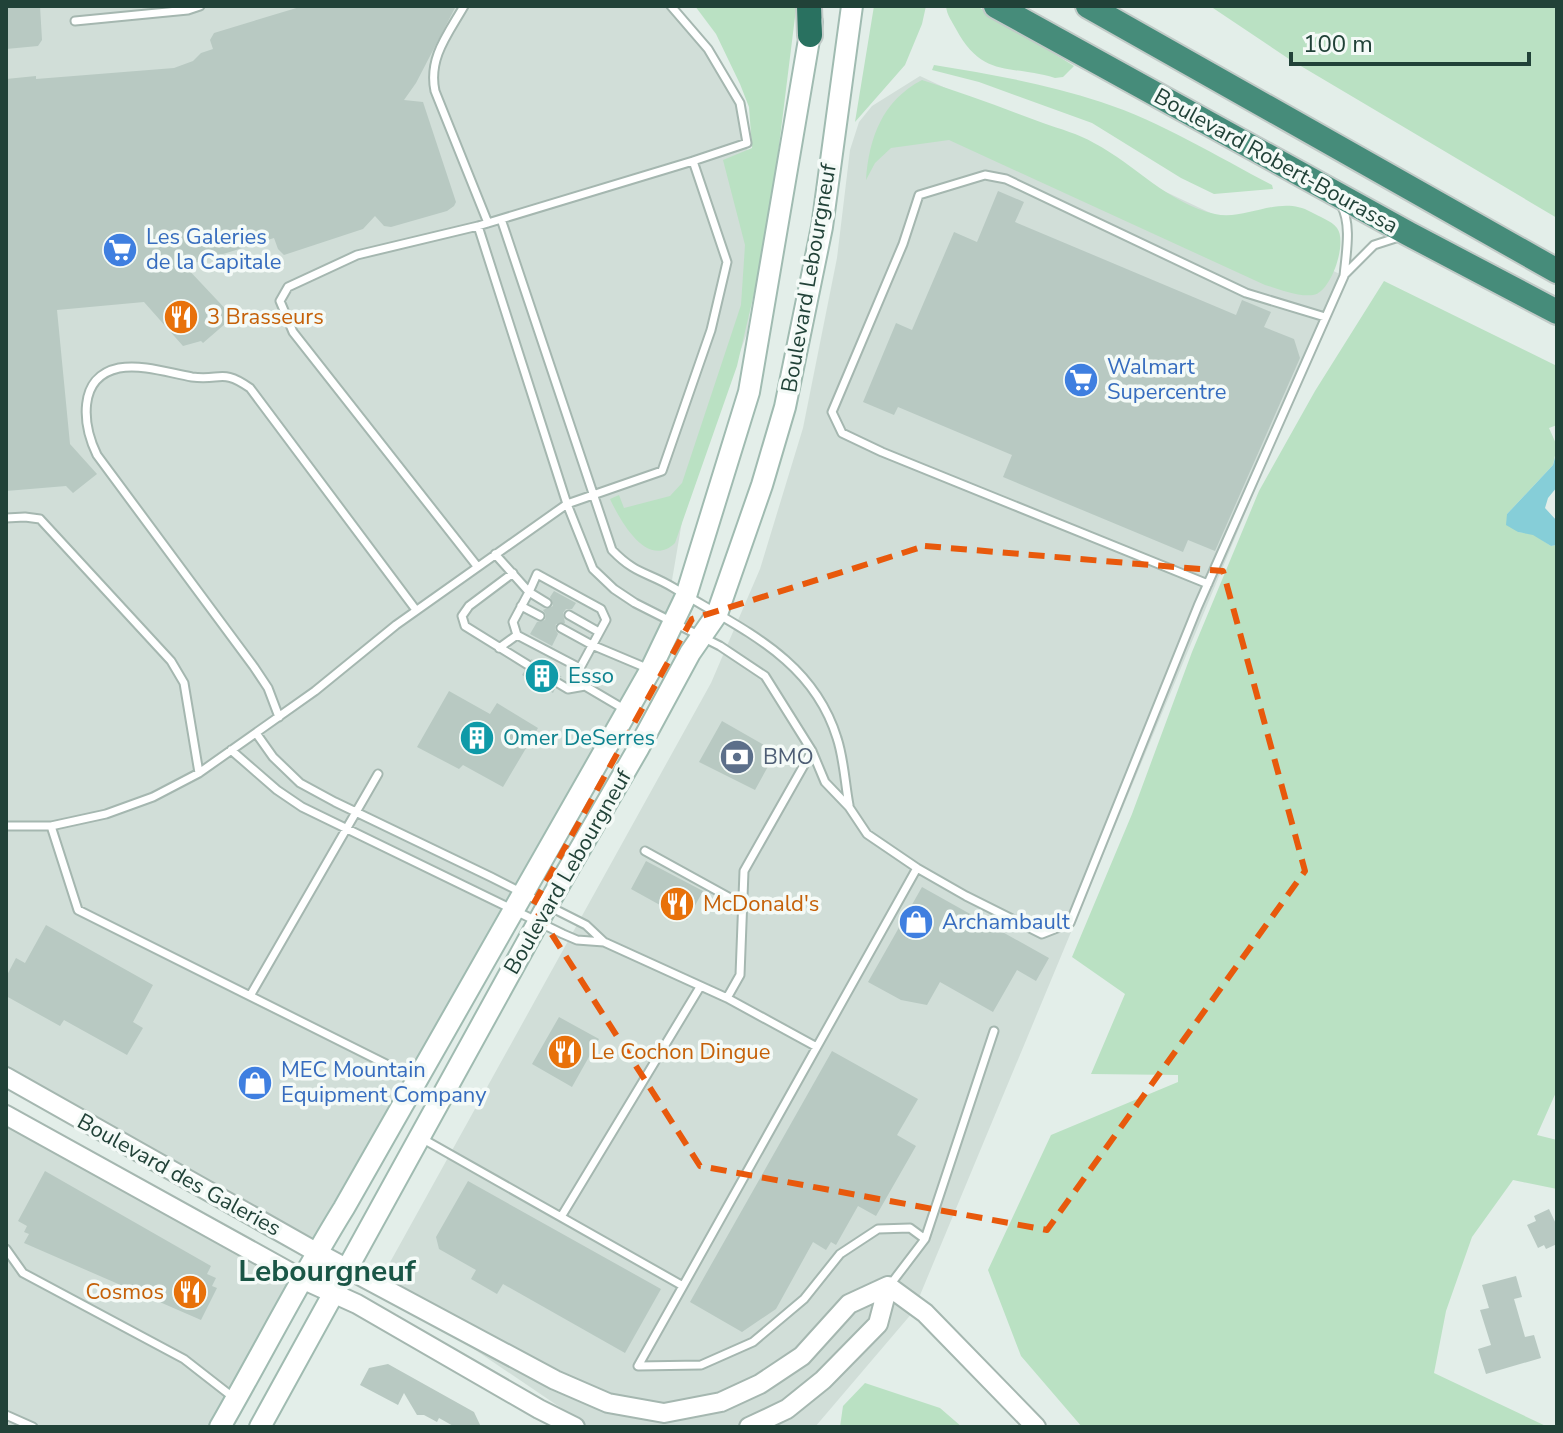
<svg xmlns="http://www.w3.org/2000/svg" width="1563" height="1433" font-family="'Nunito Sans',sans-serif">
	<rect width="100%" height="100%" fill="#e3eee9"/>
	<path fill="#d1ded8" d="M6 6H671L708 49 740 103 747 143 756 269 747 333 686 498 671 586 686 596 316 1252 6 1077Z
		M920 76 1344 276 913 1312 815 1427H589L378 1284 711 683 760 569 803 428 837 258 850 150 859 122 872 106Z
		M6 1112 304 1280 220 1427H6Z"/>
	<path fill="#bae1c3" d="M695 6H796V9L768 234 737 366 675 543C647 570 620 520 610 499L619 495 624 508 670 496 682 483 741 305 745 245 723 160 752 148 749 107 740 84 716 34Z
		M874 6H926L922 24 905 65 855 122Z
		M946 6H977L1074 66 1063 77 1055 78C1009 64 983 79 956 29 952 21 947 16 946 6Z
		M1210 6H1557V218L1289 59Z
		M934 65C990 74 1047 84 1101 102 1162 122 1216 156 1272 185L1273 189 1214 194 1181 178 1092 123 979 82 932 70Z
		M922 80C963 93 1003 108 1043 123 1060 129 1079 134 1094 143 1136 165 1167 203 1215 214 1246 221 1280 194 1311 212 1318 216 1332 221 1337 228 1348 242 1331 293 1313 295 1297 297 1280 289 1265 285L949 140 891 148 875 163 866 180C869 138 882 101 922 80Z
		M1384 281 1557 366V425L1549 428 1557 446 1553 465 1507 514 1518 532 1533 534 1551 546 1557 545V1090L1537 1135 1557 1140V1189L1513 1180 1472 1237 1446 1311 1434 1373 1548 1427H1082L1021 1356 988 1270 1051 1135 1178 1082V1075L1091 1074 1125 994 1072 957 1132 814 1192 652 1259 491 1315 391Z
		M865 1383 940 1408 962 1427H840L843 1406Z"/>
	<path fill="#86ced8" d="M1557 450V487L1548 498 1545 508 1557 521V545L1551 546 1533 535 1518 532 1506 525 1507 514 1553 465Z"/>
	<path fill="#b8c9c2" d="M6 6H40L42 40 38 46 6 49Z
		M303 6H456L416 83 404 100 423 102 456 202 454 206 447 211 391 227 384 226 375 216 363 229 284 255 278 249 274 238 185 266 233 317 203 343 201 341 183 346 144 302 57 310 70 444 97 474 73 493 66 486 6 491V79L36 76V79L174 68 193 61 201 53 213 49 210 40 214 33Z
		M998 191 1024 202 1015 222 1236 315 1242 300 1271 312 1264 327 1294 339 1300 358 1215 551 1188 540 1183 552 1003 477 1012 455 898 407 894 415 863 402 896 323 912 330 954 232 977 242Z
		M554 591 576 603 572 609H566L563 613 565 623 556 624 555 629 558 634 552 646 530 634 537 622 545 620 546 615 543 610 553 606 550 597Z
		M531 659 562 677H556L552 680 555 689 553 693 522 675 525 670 530 671 534 668Z
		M449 691 490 714 497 703 538 728 503 787 463 765 459 769 417 747Z
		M722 721 776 752 755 790 699 762Z
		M646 861 703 891 687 920 631 889Z
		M922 887 1049 958 1036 981 1017 970 993 1012 940 982 927 1005 901 1000 868 982Z
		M46 925 153 985 133 1022 143 1028 127 1055 64 1020 60 1026 6 996V977L16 958 25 963Z
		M559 1017 599 1039 572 1087 532 1064Z
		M832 1051 918 1099 897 1135 916 1146 876 1216 858 1206 836 1245 831 1242 826 1250 813 1242 776 1309 742 1332 690 1302Z
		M45 1171 211 1266 207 1274 216 1278 212 1286 217 1288 201 1320 24 1243 29 1234 24 1232 27 1226 18 1221Z
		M468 1181 661 1289 625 1353 503 1284 497 1294 471 1279 476 1270 439 1249 436 1237Z
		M1549 1209 1557 1226V1244L1546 1249 1544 1245 1538 1248 1527 1225 1536 1221 1534 1216Z
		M1516 1276 1522 1297 1514 1299 1525 1337 1534 1335 1541 1358 1486 1374 1478 1349 1491 1345 1480 1310 1489 1308 1482 1285Z
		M388 1364 474 1412 481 1427H455L439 1418 437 1422 424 1415H417L404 1393 398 1405 360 1385 369 1368Z"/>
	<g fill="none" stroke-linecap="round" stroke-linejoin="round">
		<g stroke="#a5b7b0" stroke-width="11">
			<path id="service" d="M464 6C448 34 428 58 435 91L488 223
				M75 21 188 10 200 6
				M501 219 612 550C636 575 648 572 674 588 740 629 812 657 837 738 844 759 845 784 849 805
				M478 226 567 504 593 569 614 589 635 603 720 646 765 676 812 751 825 782 849 807 867 834 917 868 966 896 1042 934 1070 923 1198 606 1344 276C1346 254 1352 224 1341 205
				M1345 274 1374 245 1399 237
				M6 518 25 517 40 519 171 661 184 683 199 773
				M495 554 529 592 513 622 517 635 580 668 585 686 624 709
				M477 566 293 332 280 301 288 287 357 255 478 226 693 161
				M513 573 469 606 462 616 465 626 528 665
				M1208 584 882 452 842 433 832 412 903 244 919 195 985 175 1006 179 1246 293 1325 317
				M547 603 529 592 537 574 601 609 606 620 580 668
				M521 606 540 616
				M569 615 599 632
				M561 628 592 645 649 669
				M499 648 517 635
				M558 683 568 689 585 686
				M279 717 268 688 254 667 97 455C83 426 76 377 119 368 143 364 169 373 192 377 221 381 222 368 250 388L416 610
				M256 733 273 757 300 783 335 802 491 877 586 925 604 942 727 998 815 1046
				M231 750 277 790 302 807 563 934 577 940 604 942
				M6 826H51L106 814 153 797 199 773 315 691 396 625 567 504 662 471 711 330 727 262 693 161 747 143 740 103 708 49 671 6
				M51 826 78 910 416 1079
				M645 851 743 905
				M250 996 378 774
				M727 998 740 975 744 871 812 751
				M423 1139 683 1286 917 868
				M561 1217 700 987
				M6 1249 23 1273 184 1359 234 1398
				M890 1285 925 1239 994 1031
				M683 1286 638 1366 701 1365 753 1342 804 1299 840 1254 878 1229 910 1228 925 1239
				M6 1415 33 1427"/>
		</g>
		<g stroke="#a5b7b0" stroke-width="22">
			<path id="tertiary" d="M6 1077 316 1252 555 1380 608 1403 664 1413 721 1402 760 1384 802 1356 849 1304 888 1286
				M6 1115 304 1280 357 1304 539 1409 575 1427
				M888 1286 925 1313 1036 1427
				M749 1427 787 1409 823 1380 878 1324 888 1286"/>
		</g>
		<g stroke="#a0bbb1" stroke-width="24">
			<path id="secondary" d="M220 1427C262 1354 300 1279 344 1208L651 669 686 596 749 392 812 22
				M260 1427 547 906 638 749 690 653 717 614 762 485 785 407 822 227 852 6"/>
		</g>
		<g stroke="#c1cac7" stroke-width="28">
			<path id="trunk" d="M996 6 1409 234 1557 312
				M1088 6 1557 271"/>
		</g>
		<g stroke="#c1cac7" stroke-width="28">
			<path id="motorway" d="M809 6 810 35"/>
		</g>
		<use href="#service" stroke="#fff" stroke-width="7"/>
		<use href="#tertiary" stroke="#fff" stroke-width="18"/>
		<use href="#secondary" stroke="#fff" stroke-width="20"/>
		<use href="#trunk" stroke="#468c7a" stroke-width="24"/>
		<use href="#motorway" stroke="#297160" stroke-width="24"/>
	</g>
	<path fill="none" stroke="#e8590c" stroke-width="6" stroke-dasharray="16 10" stroke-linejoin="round" d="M925 546 1223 571 1305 871 1047 1230 700 1166 533 905 692 619Z"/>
	<defs>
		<g id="supermarket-disc" transform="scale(1.8)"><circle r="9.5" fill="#3f7fe0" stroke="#f4faf7"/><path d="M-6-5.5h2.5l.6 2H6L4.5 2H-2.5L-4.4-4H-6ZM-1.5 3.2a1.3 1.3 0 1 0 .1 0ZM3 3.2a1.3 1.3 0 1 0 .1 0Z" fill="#fff"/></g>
		<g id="restaurant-disc" transform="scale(1.8)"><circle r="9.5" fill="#e8710a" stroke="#f4faf7"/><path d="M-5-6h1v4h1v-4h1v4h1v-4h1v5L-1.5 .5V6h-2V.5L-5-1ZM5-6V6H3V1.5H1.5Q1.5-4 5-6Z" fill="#fff"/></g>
		<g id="building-disc" transform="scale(1.8)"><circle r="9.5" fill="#0f9aa8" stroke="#f4faf7"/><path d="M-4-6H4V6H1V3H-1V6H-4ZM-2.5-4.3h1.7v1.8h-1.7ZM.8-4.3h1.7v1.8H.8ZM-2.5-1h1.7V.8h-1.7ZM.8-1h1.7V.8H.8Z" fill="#fff"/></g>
		<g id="bank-disc" transform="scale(1.8)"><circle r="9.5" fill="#5c6f8a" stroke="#f4faf7"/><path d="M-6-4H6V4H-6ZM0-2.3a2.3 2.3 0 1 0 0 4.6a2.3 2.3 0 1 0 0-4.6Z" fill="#fff"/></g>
		<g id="shop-disc" transform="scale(1.8)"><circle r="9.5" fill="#3f7fe0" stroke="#f4faf7"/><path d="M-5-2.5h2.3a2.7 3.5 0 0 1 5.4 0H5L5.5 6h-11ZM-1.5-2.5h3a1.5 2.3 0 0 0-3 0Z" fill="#fff"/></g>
	</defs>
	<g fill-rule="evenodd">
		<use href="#supermarket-disc" x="120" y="250"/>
		<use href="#restaurant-disc" x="181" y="317"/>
		<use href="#supermarket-disc" x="1081" y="380"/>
		<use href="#building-disc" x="542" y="676"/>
		<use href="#building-disc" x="477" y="738"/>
		<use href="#bank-disc" x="737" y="757"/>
		<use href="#restaurant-disc" x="677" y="904"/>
		<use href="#shop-disc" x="916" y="922"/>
		<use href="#restaurant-disc" x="565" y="1052"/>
		<use href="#shop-disc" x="255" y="1083"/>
		<use href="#restaurant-disc" x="190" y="1292"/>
	</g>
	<g text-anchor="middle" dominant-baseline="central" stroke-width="7" stroke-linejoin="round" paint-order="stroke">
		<g font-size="22" fill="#214238" stroke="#f4faf7">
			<text transform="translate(1276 161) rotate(29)">Boulevard Robert-Bourassa</text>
			<text transform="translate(809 278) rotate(-80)">Boulevard Lebourgneuf</text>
			<text transform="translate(568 872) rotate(-60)">Boulevard Lebourgneuf</text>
			<text transform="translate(179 1175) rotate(29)">Boulevard des Galeries</text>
		</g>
		<g font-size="22" fill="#366cbe" stroke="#f4faf7" text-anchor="start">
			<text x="146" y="237">Les Galeries<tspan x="146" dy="25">de la Capitale</tspan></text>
			<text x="1107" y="367">Walmart<tspan x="1107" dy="25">Supercentre</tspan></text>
			<text x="942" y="922">Archambault</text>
			<text x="281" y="1070">MEC Mountain<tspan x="281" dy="25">Equipment Company</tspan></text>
		</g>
		<g font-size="22" fill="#c56008" stroke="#f4faf7" text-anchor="start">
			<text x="207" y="317">3 Brasseurs</text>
			<text x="703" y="904">McDonald's</text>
			<text x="591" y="1052">Le Cochon Dingue</text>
			<text x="164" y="1292" text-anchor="end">Cosmos</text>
		</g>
		<g font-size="22" fill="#0d838f" stroke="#f4faf7" text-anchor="start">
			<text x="568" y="676">Esso</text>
			<text x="503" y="738">Omer DeSerres</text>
		</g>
		<g font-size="22" fill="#4e5e75" stroke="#f4faf7" text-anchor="start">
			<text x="763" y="757">BMO</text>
		</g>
		<g font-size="30" font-weight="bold" fill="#1a5646" stroke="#f4faf7">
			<text x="327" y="1271">Lebourgneuf</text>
		</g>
	</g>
	<rect width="1563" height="1433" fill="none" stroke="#214238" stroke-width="16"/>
	<path d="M1291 52v12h238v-12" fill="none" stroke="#214238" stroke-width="4"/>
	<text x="1303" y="52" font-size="24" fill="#214238" stroke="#f4faf7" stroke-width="6" paint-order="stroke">100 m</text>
</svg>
